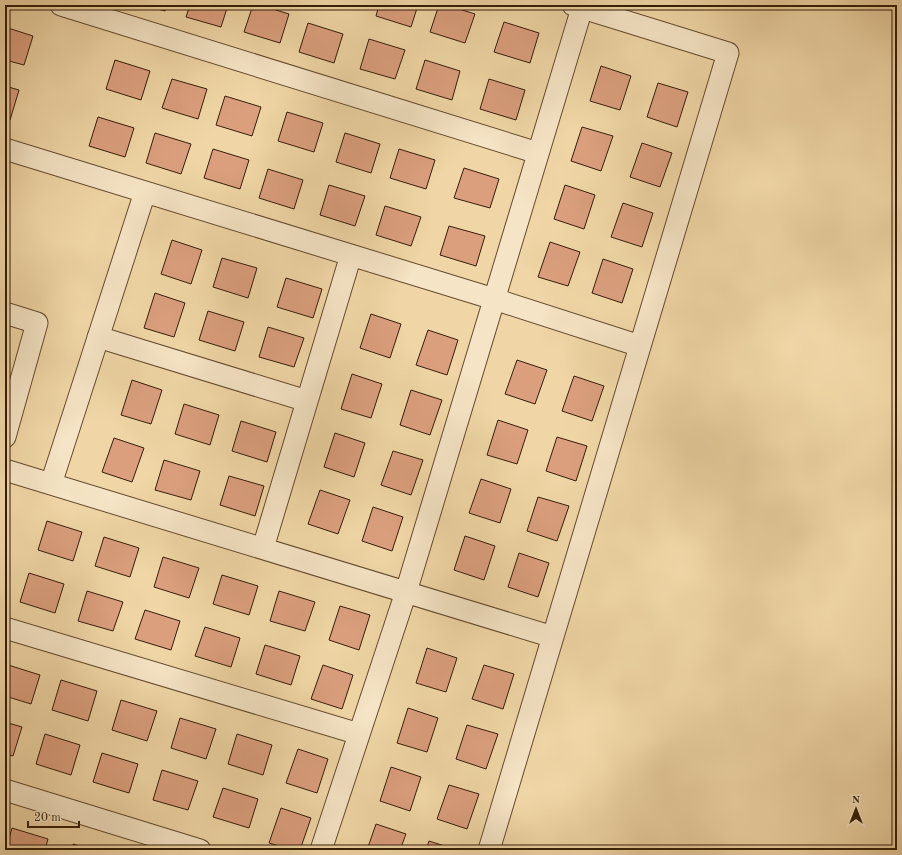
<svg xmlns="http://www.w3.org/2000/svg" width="902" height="855" font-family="'Old Standard TT',serif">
	<rect width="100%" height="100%" fill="#f0d6a6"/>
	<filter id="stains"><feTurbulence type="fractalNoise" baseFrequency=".005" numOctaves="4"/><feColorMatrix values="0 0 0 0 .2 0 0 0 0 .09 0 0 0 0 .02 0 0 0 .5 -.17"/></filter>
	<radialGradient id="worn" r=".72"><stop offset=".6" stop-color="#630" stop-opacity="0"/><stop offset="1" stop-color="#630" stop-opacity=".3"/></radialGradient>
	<path fill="#db9f7e" stroke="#351d06" d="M144 5H167L165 11Z
		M190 5H228L221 27 186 17Z
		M253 5H260L289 14 280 43 244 32Z
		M379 5H418L411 27 376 16Z
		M439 5H446L475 14 465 43 430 32Z
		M504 22 539 33 530 63 494 52Z
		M308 23 343 34 334 63 299 52Z
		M5 27 33 36 24 65 5 60Z
		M369 39 405 50 395 79 360 69Z
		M115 60 150 71 141 100 106 89Z
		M425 60 460 71 452 100 416 89Z
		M601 66 631 76 620 110 590 101Z
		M172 79 207 89 198 119 162 108Z
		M489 79 525 90 516 120 480 109Z
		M658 83 688 92 677 127 647 117Z
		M5 86 19 90 10 120 5 118Z
		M225 96 261 107 252 136 216 125Z
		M287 112 323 123 314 152 278 141Z
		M98 117 134 128 125 157 89 146Z
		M582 127 613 136 601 171 571 161Z
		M155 133 191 144 181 174 146 163Z
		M345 133 380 144 371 173 336 162Z
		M642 143 672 153 660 187 630 177Z
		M213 149 249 160 240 189 204 178Z
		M399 149 435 160 426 189 390 178Z
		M464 168 499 179 490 208 454 198Z
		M268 169 303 180 294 209 259 198Z
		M329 185 365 196 355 226 320 215Z
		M565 185 595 195 584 229 554 219Z
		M623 203 653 213 642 247 611 237Z
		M385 206 421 217 411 246 376 235Z
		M449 226 485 236 476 266 440 255Z
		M172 240 202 250 191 284 161 274Z
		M550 242 580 252 568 286 538 277Z
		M222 258 257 268 248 298 213 287Z
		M603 259 633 269 622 303 592 293Z
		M286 278 322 289 313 318 277 307Z
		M155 293 185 303 174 337 144 328Z
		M208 311 244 322 235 351 199 340Z
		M371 314 401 324 390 358 360 348Z
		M268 327 304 338 294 367 259 357Z
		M428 330 458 340 447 375 416 365Z
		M517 360 547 370 535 404 505 394Z
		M352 374 382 384 371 418 341 409Z
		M574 376 604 386 592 421 562 411Z
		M132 380 162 390 151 424 121 415Z
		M411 390 442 400 430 435 400 425Z
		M184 404 219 415 210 445 175 434Z
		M498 420 528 430 517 464 487 455Z
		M241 421 276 432 267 462 232 451Z
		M335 433 365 443 354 477 324 467Z
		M557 437 587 446 576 481 546 471Z
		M114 438 144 448 132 482 102 472Z
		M393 451 423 460 411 495 381 485Z
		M164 460 200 471 191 500 155 490Z
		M229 476 264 486 255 516 220 505Z
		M481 479 511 489 500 523 469 513Z
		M320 490 350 500 338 534 308 524Z
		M538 497 569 506 557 541 527 531Z
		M373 507 403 517 392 551 362 541Z
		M47 521 82 532 73 561 38 550Z
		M465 536 495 546 484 580 454 570Z
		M104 537 139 548 130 577 95 566Z
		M519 553 549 563 538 597 508 587Z
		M163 557 199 568 189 598 154 587Z
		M29 573 64 584 55 613 20 602Z
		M222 575 258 586 249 615 213 604Z
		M87 591 123 602 113 631 78 621Z
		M279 591 315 602 305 631 270 621Z
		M340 606 370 615 359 650 329 640Z
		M145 610 180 621 171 650 135 639Z
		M205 627 240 638 231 667 195 656Z
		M265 645 300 656 291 685 256 674Z
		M427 648 457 658 446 692 416 683Z
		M5 664 40 675 31 704 5 696Z
		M323 665 353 675 342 709 311 699Z
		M484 665 514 674 503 709 472 699Z
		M61 680 97 691 88 721 52 710Z
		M121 700 157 711 147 741 112 730Z
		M408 708 438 718 427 752 397 743Z
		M180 718 216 729 206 759 171 748Z
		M5 722 22 727 13 756 5 754Z
		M467 725 498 734 486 769 456 759Z
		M45 734 80 745 71 775 36 764Z
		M237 734 272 745 263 775 228 764Z
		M298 749 328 759 317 793 286 783Z
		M102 753 138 764 129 793 93 782Z
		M391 767 421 777 410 811 380 801Z
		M162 770 198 781 188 810 153 800Z
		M449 785 479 794 467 829 437 819Z
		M223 788 258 799 249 828 213 817Z
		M281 808 311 818 300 850H292L269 843Z
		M376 824 406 834 400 850H367Z
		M12 828 48 839 45 850H6Z
		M429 841 457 850H426Z
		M73 844 93 850H71Z"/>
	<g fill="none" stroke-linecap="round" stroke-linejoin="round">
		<g stroke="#644b2e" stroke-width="23">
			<path id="minor" d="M61 5 538 153
				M5 149 494 299 640 346
				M5 313 37 323 5 437
				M98 337 307 401
				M5 470 553 637
				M51 484 145 192
				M263 548 351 255
				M5 628 359 734
				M5 790 200 850
				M321 850 406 592 582 8
				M489 850 728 53 573 5"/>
		</g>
		<use href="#minor" stroke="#f5e4c5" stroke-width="21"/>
	</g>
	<rect width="902" height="855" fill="none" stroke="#f0d6a6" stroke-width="20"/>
	<rect x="6" y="6" width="890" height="843" fill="none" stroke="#351d06" stroke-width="2"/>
	<rect x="10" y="10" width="882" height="835" fill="none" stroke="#351d06"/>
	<g transform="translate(856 809)" stroke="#f5e4c5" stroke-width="3" paint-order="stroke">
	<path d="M0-3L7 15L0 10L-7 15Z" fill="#351d06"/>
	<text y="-6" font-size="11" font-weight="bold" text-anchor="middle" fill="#351d06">N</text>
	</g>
	<path d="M28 821v6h51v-6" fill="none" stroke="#351d06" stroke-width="2"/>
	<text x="34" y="821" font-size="12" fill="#351d06" stroke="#f5e4c5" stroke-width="3" paint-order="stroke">20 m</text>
	<rect width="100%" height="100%" filter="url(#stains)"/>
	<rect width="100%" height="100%" fill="url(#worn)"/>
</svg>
